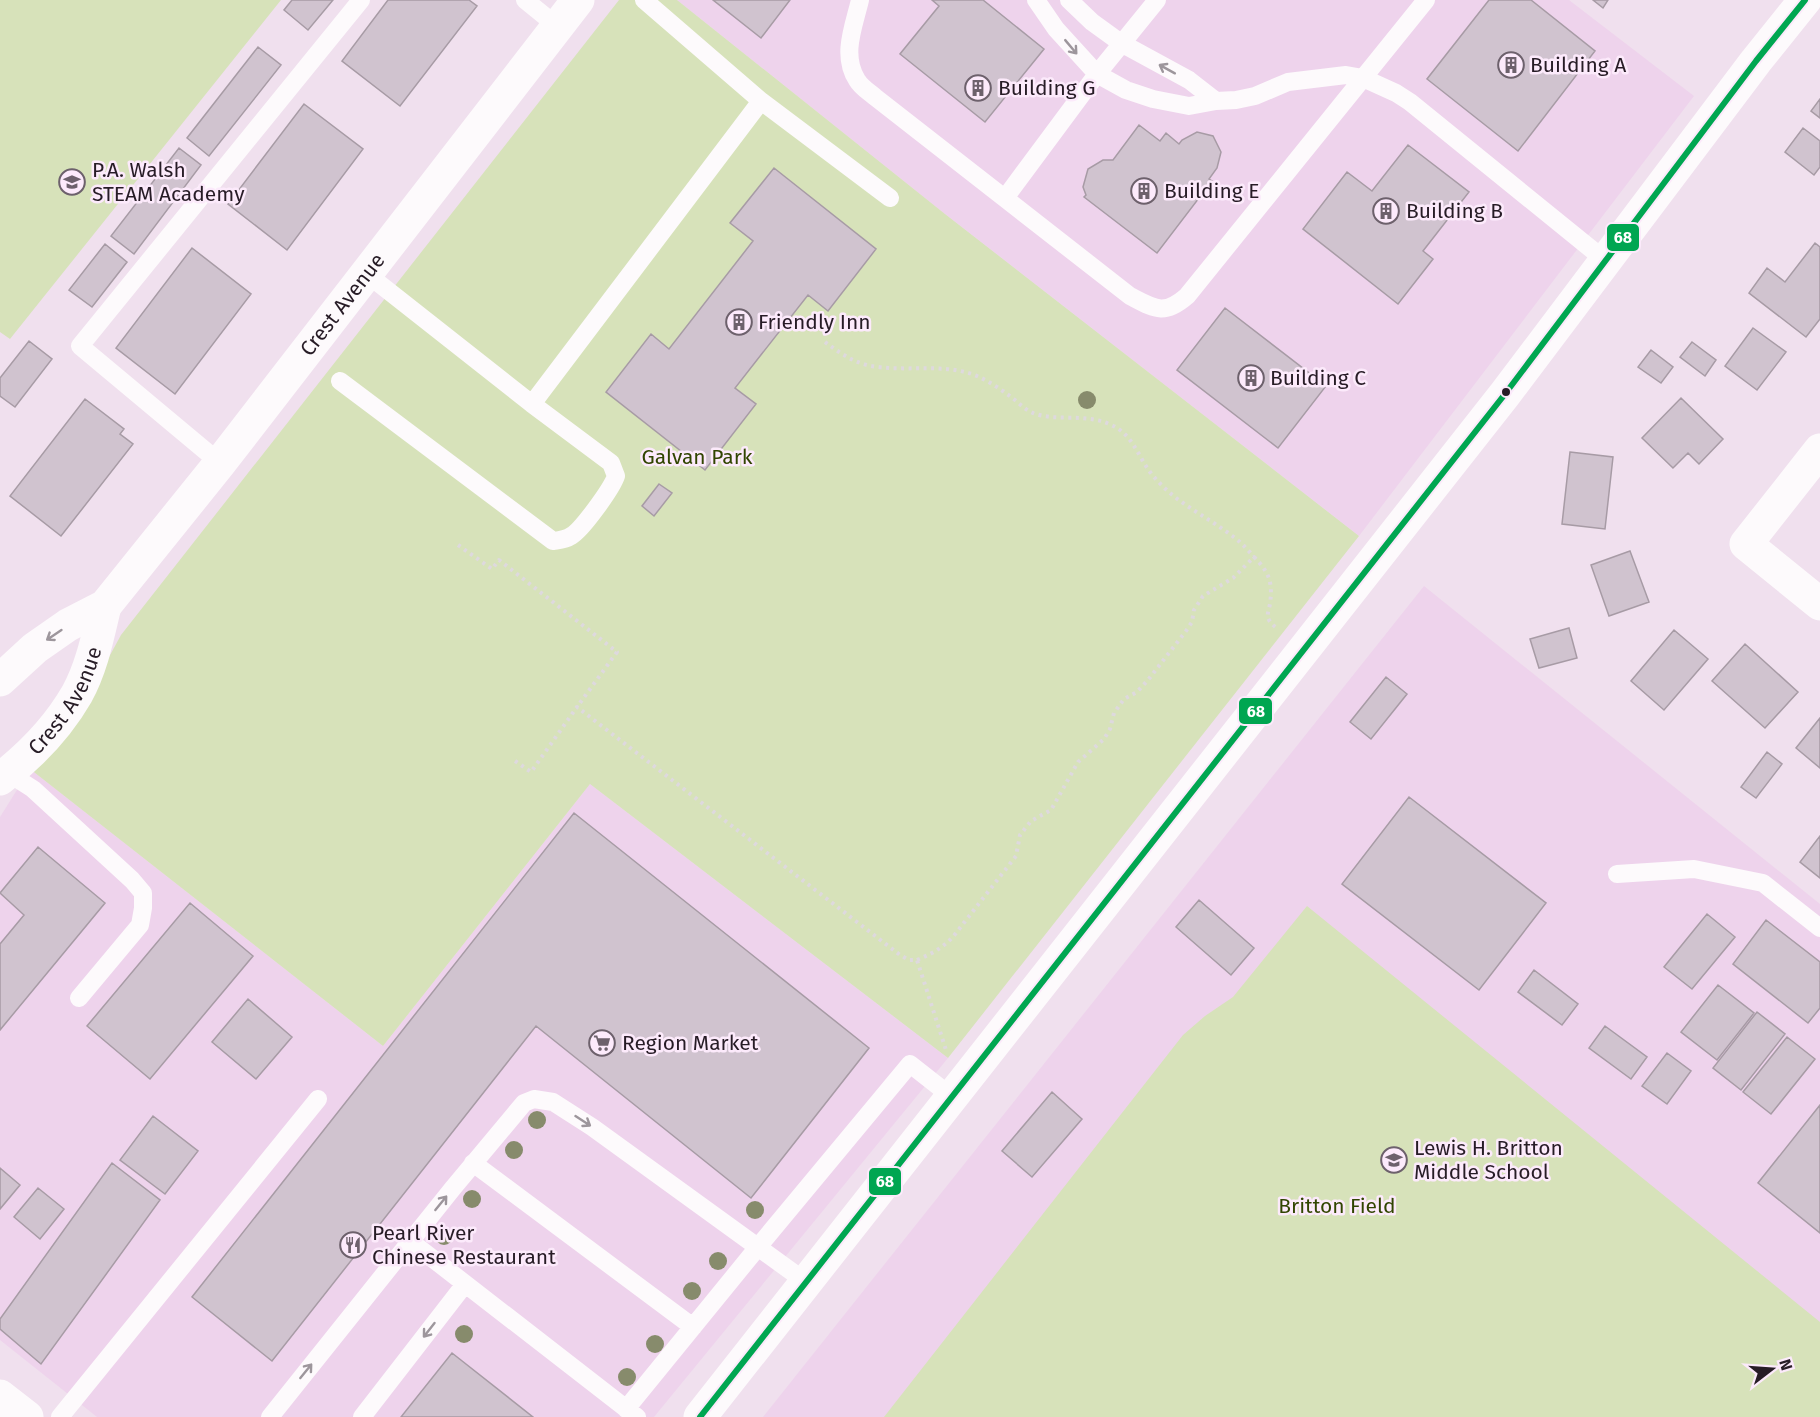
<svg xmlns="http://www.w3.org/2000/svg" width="1820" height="1417" font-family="'Fira Sans',sans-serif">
	<rect width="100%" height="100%" fill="#f0e0ee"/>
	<path fill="#eed3ec" d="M677 0H1569L1694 96 1359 536 945 214Z
		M1424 586 1820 904V1417H763Z
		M30 769 383 1046 590 784 948 1058 654 1417H97L0 1340V817Z"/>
	<path fill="#d7e2ba" d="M0 0H281L10 339 0 332Z
		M619 0H677L945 214 1359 536 948 1058 590 784 383 1046 30 769 109 657 121 635Z
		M1307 906 1820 1322V1417H884L1183 1035 1205 1016 1233 997Z"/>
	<path fill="#d0c3cf" stroke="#a79ba5" stroke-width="1.5" d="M292 0H333L308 30 284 10Z
		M388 0H469L477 6 400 106 342 61Z
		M713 0H790L761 38Z
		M932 0H983L1044 49 985 122 900 54 939 6Z
		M1489 0H1531L1595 51 1518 151 1427 79Z
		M1593 0H1608L1603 8Z
		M258 47 281 65 209 156 187 138Z
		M1820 99V118L1811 111Z
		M304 104 363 149 287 250 228 204Z
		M1139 125 1160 141 1166 133 1179 144 1182 140 1197 132 1213 136 1221 152 1217 168 1209 179 1212 181 1157 253 1084 197 1086 195 1083 187 1088 169 1103 160H1113Z
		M1803 128 1820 141V167L1814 175 1785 152Z
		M1408 145 1469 192 1423 251 1433 259 1398 304 1303 229 1347 172 1372 191Z
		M179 148 201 165 134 254 111 236Z
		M774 168 876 249 828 311 808 295 735 388 756 404 705 470 606 392 651 334 669 349 753 241 730 223Z
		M1815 243 1820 247V319L1806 337 1749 293 1767 268 1785 282Z
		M105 244 127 262 92 307 69 290Z
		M192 248 251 294 175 394 116 348Z
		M1225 308 1326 386 1278 448 1177 370Z
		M1753 328 1786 352 1757 390 1725 366Z
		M29 341 52 359 15 407 0 396V378Z
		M1692 342 1716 360 1705 376 1680 357Z
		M1651 350 1673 367 1661 383 1638 367Z
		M1681 398 1723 439 1699 464 1688 453 1673 468 1642 438Z
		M85 399 124 429 120 434 133 444 61 536 10 496Z
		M1570 452 1613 457 1605 529 1562 524Z
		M659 484 672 493 654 516 642 506Z
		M1630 551 1649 602 1609 616 1591 565Z
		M1569 628 1577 658 1539 668 1530 639Z
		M1674 630 1708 659 1664 710 1631 681Z
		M1745 644 1798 692 1765 728 1712 681Z
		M1386 677 1407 694 1371 739 1350 722Z
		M1820 718V768L1796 748Z
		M1767 752 1782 764 1756 798 1741 787Z
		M1409 797 1546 903 1479 990 1342 884Z
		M574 813 869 1048 751 1198 536 1026 272 1361 192 1297Z
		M1820 836V878L1800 862Z
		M38 847 105 903 0 1030V944L24 915 0 893Z
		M1199 900 1254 948 1231 975 1176 927Z
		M190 903 253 956 150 1079 87 1026Z
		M1707 914 1735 937 1692 989 1664 967Z
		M1766 920 1820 962V1008L1808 1023 1733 964Z
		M1534 970 1578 1004 1562 1025 1518 992Z
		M1718 985 1754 1013 1717 1060 1681 1032Z
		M248 999 292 1037 256 1079 212 1042Z
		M1757 1012 1785 1034 1741 1090 1713 1068Z
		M1605 1026 1647 1057 1631 1079 1589 1048Z
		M1787 1037 1815 1059 1771 1114 1743 1092Z
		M1667 1053 1691 1071 1667 1104 1642 1086Z
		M1052 1092 1082 1119 1032 1177 1002 1151Z
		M1820 1105V1233L1758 1183Z
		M153 1116 198 1151 165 1194 120 1160Z
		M112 1163 160 1200 41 1364 0 1329V1319Z
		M0 1168 20 1185 0 1209Z
		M38 1188 64 1209 40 1239 14 1217Z
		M452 1353 533 1417H401Z"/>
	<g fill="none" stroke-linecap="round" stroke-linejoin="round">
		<path stroke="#ded9de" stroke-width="4" stroke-dasharray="3 4.5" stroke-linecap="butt" d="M825 342C841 354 857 365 878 367 910 371 941 364 972 374 988 380 1002 390 1015 400 1021 405 1027 411 1033 413 1056 422 1085 413 1109 424 1135 434 1138 460 1155 478 1176 503 1206 516 1231 535 1240 541 1247 549 1254 557
			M458 545 492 569 499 560 617 652 577 707
			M515 761 531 772 577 707 900 955 909 960H917L946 1050
			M917 960C933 953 945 947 956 933L1016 856 1020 835 1031 821 1051 810 1078 762 1104 739 1110 729 1114 713 1124 699 1137 692 1148 680 1186 631 1192 622 1194 610 1203 596 1233 578 1254 557C1269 572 1273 582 1270 604 1269 609 1267 614 1268 618 1270 623 1274 626 1278 629"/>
		<path stroke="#fdfafc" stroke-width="18" d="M525 0 557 26
			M860 0C854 26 841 55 857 80 861 87 869 92 875 97L1130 296C1155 309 1164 316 1187 296L1426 0
			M1036 0 1056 29 1097 74 1126 90 1153 99 1189 106 1216 101 1236 100 1255 96 1288 82 1346 75 1363 78 1396 93 1410 102 1606 261
			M1069 0 1092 22 1121 43 1189 80 1216 101
			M761 101 890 198
			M1005 198 1097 74 1157 0
			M340 381 553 541C560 540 565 540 571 536 582 530 612 488 616 476L611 463 532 404 367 274
			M532 404 761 101 644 0
			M220 463 80 346 361 0
			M8 773 33 789 132 880 143 893V908L140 925 79 998
			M1617 874 1694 869 1763 883 1820 928
			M473 1163 693 1327
			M410 1241 637 1417
			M626 1409 758 1247 910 1064 952 1097
			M60 1417 318 1099
			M270 1417 453 1188 524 1103 534 1099 553 1102 592 1127 806 1282
			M362 1417 465 1284"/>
		<g stroke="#fdfafc" stroke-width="33">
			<path d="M1820 450 1746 544 1820 604"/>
			<path id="s1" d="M0 680 35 648 68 625 105 606 220 463 578 0"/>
			<path id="s2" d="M0 779C30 756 58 727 77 694 92 667 98 635 105 606"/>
		</g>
		<path stroke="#fdfafc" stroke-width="33" d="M0 1396 27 1417
			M700 1417 1505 394 1756 61 1805 0"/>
		<g stroke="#fceafb" stroke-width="10">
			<path id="bus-1" d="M700 1417 1505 394 1756 61 1805 0"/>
		</g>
		<use href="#bus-1" stroke="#00a651" stroke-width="6"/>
	</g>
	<g fill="#878b6c">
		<circle cx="1087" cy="400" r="9"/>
		<circle cx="537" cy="1120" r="9"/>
		<circle cx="514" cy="1150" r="9"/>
		<circle cx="472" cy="1199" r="9"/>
		<circle cx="755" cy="1210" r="9"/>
		<circle cx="444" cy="1236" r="9"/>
		<circle cx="718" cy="1261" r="9"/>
		<circle cx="692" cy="1291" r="9"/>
		<circle cx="464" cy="1334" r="9"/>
		<circle cx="655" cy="1344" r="9"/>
		<circle cx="627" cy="1377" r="9"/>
	</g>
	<defs><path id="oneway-shaft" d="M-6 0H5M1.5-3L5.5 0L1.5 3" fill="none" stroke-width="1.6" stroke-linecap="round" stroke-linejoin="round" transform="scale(1.5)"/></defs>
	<g stroke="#9d969c">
		<use href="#oneway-shaft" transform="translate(1071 47) rotate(50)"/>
		<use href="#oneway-shaft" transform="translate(1167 69) rotate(-151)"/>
		<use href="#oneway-shaft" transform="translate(54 635) rotate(146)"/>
		<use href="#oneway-shaft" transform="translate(583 1121) rotate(33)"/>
		<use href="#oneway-shaft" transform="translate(441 1203) rotate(-51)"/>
		<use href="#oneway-shaft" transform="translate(429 1330) rotate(128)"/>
		<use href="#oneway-shaft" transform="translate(306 1371) rotate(-51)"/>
	</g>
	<defs>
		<g id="building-ring" transform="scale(1.35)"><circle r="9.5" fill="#fceafb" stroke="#6d616c" stroke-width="1.5"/><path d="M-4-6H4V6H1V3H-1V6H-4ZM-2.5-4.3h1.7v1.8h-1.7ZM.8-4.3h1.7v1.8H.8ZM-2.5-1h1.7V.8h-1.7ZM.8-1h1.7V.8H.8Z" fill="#6d616c"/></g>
		<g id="school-ring" transform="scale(1.35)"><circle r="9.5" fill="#fceafb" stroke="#6d616c" stroke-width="1.5"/><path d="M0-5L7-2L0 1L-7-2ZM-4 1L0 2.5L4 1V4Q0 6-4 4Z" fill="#6d616c"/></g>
		<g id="supermarket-ring" transform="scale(1.35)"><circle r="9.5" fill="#fceafb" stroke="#6d616c" stroke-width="1.5"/><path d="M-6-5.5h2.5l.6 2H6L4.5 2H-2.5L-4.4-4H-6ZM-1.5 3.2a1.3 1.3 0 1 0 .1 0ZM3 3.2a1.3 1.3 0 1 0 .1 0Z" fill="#6d616c"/></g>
		<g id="restaurant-ring" transform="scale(1.35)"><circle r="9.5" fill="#fceafb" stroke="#6d616c" stroke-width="1.5"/><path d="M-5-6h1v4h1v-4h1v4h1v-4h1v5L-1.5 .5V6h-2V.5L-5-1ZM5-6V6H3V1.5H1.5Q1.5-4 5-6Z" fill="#6d616c"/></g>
	</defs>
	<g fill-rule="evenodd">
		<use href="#building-ring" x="1511" y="65"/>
		<use href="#building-ring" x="978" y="88"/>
		<use href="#school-ring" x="72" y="182"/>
		<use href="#building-ring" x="1144" y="191"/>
		<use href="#building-ring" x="1386" y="211"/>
		<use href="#building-ring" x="739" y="322"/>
		<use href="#building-ring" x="1251" y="378"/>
		<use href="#supermarket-ring" x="602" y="1043"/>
		<use href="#school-ring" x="1394" y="1160"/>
		<use href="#restaurant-ring" x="353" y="1245"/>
	</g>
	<circle fill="#271c26" stroke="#fceafb" stroke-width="2" cx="1506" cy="392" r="5"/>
	<g text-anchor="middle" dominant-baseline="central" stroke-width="5" stroke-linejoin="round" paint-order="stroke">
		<g font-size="21" fill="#271c26" stroke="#fceafb" text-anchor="start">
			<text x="1530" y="65">Building A</text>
			<text x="998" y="88">Building G</text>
			<text x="92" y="170">P.A. Walsh<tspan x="92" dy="24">STEAM Academy</tspan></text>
			<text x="1164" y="191">Building E</text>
			<text x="1406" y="211">Building B</text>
			<text x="758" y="322">Friendly Inn</text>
			<text x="1270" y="378">Building C</text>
			<text x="622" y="1043">Region Market</text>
			<text x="1414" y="1148">Lewis H. Britton<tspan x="1414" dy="24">Middle School</tspan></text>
			<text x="372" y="1233">Pearl River<tspan x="372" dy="24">Chinese Restaurant</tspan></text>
		</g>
		<g font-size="21" fill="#271c26" stroke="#fceafb">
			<text stroke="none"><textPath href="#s1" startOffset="513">Crest Avenue</textPath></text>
			<text stroke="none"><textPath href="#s2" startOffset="104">Crest Avenue</textPath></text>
		</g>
		<g font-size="21" fill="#314501" stroke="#fceafb">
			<text x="697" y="457">Galvan Park</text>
			<text x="1337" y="1206">Britton Field</text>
		</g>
	</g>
	<g stroke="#fceafb" stroke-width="2">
		<rect x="1606" y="223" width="34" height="29" rx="6" fill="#00a651"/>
		<rect x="1238" y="697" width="35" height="28" rx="6" fill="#00a651"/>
		<rect x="868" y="1167" width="34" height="29" rx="6" fill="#00a651"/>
	</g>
	<g font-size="16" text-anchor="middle" font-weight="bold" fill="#fff">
		<text x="1623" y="243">68</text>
		<text x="1256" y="717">68</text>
		<text x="885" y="1187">68</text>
	</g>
	<g transform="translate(1772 1369) rotate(73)" stroke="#fceafb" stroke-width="4.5" paint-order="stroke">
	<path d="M0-4.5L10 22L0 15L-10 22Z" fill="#271c26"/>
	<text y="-9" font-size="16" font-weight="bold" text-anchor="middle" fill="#271c26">N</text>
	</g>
</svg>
